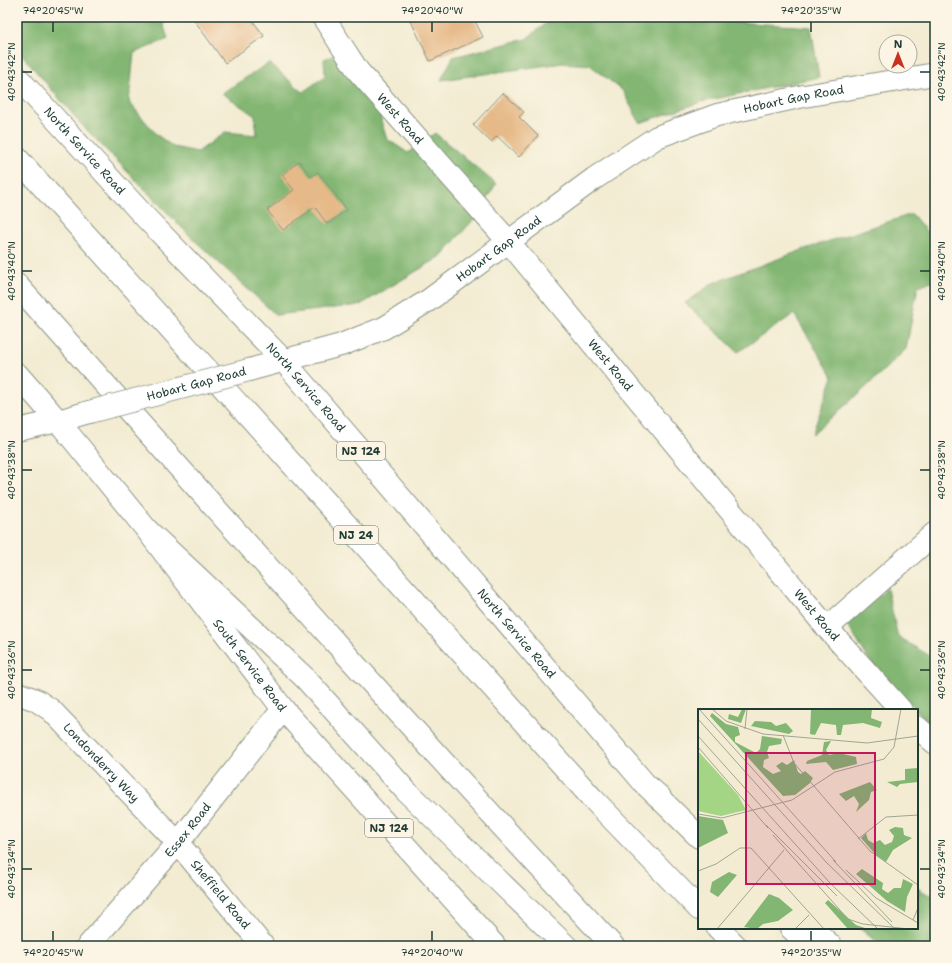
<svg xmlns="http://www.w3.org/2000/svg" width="952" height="963" font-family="'Shantell Sans',sans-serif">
	<rect width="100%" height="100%" fill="#fcf5e5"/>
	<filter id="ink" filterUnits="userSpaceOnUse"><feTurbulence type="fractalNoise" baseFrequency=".025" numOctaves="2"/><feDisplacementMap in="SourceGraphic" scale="8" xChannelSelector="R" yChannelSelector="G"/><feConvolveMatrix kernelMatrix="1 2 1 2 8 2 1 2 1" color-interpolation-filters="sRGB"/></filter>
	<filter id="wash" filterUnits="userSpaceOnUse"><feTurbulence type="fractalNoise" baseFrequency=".012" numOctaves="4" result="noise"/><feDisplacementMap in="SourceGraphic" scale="16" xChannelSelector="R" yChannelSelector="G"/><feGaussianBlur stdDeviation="0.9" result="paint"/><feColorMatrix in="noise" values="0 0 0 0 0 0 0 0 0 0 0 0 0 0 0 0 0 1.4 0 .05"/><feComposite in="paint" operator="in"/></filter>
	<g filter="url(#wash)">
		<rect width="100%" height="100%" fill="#f3ecd3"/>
		<path fill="#82b672" stroke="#507a53" d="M17 17H161L168 39 134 53 129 102 156 134 173 147 198 152 225 132 257 135 255 116 222 93 269 63 303 92 325 76 324 59 353 49 385 94 381 121 387 139 408 153 435 133 496 184 474 219 440 257 360 305 276 315 192 238 81 124 17 49Z
			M554 17H728L735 22 811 27 819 77 701 102 640 123 622 90 590 65 563 63 441 80 453 57 526 39Z
			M912 214 935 242V281L918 286 906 349 863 390 812 434 833 377 794 314 738 352 685 303 713 283 805 249Z
			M887 589 898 637 935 659V729L871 663 846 623Z
			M917 888 935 898V946H882L859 928H917Z"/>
		<g id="blocks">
			<path fill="#e6b988" d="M192 17H250L264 36 225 63Z
				M409 17H473L483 37 430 61Z
				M503 93 524 112 519 117 538 136 519 157 497 136 491 142 473 125Z
				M299 161 311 177 318 172 347 210 327 224 315 207 283 230 267 210 294 190 282 175Z"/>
		</g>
	</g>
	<g filter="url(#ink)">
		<use href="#blocks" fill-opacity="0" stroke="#899484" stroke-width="1"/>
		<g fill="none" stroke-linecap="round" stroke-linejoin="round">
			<g stroke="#899484" stroke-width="24">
				<g id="minor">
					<path id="s1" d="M323 17 358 71 508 241 827 628 901 710"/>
					<path d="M17 430 58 421"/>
					<path d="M827 628 935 533"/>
					<path id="s2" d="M17 693 36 700 51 710 178 843 263 946"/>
					<path d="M917 727 935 743"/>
					<path id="s3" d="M88 946 178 843 283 709"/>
				</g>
			</g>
			<g stroke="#899484" stroke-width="24">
				<g id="tertiary">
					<path id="s4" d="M249 370 341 345 384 328 429 300 595 178 657 137 717 115 804 96 935 74"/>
					<path d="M58 421 89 412"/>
				</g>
			</g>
			<g stroke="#899484" stroke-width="24">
				<g id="primary">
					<path id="s5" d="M17 77 146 218 284 361 645 784 660 797"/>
					<path id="s6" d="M17 374 58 421 147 530 283 709 495 946"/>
					<path d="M812 928 831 946"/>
				</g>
			</g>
			<g stroke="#899484" stroke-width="24">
				<path id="motorway" d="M17 158 592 798 699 909
					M17 285C214 507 410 729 613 946
					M147 530 305 678 406 791 566 946
					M645 784 699 837
					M718 928 736 946
					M791 928 810 946"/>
			</g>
			<use href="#minor" stroke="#fff" stroke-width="22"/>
			<use href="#tertiary" stroke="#fff" stroke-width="22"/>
			<use href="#primary" stroke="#fff" stroke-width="22"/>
			<use href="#motorway" stroke="#fff" stroke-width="22"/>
			<g stroke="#899484" stroke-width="24" stroke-linecap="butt">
				<g id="tertiary-bridge">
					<path id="s7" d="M89 412 249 370"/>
				</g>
			</g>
			<use href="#tertiary-bridge" stroke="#fff" stroke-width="22"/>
		</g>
	</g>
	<path fill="none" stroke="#1f3d34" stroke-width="1.5" d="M53 22V32M432 22V32M811 22V32M22 72H32M920 72H930M22 271H32M920 271H930M22 470H32M920 470H930M22 670H32M920 670H930M22 869H32M920 869H930M53 931V941M432 931V941M811 931V941"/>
	<g text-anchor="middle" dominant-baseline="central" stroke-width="4" stroke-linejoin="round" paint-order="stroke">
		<g fill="#fcf5e5" stroke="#617469" stroke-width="1">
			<rect x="337" y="442" width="48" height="18" rx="3"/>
			<rect x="334" y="526" width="44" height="18" rx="3"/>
			<rect x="365" y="819" width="48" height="18" rx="3"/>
		</g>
		<g font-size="11" font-weight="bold" fill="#1f3d34">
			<text x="361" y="451">NJ 124</text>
			<text x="356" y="535">NJ 24</text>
			<text x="389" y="828">NJ 124</text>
		</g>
		<g font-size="12" fill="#1f3d34" stroke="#fcf5e5">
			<text stroke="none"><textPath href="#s4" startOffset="617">Hobart Gap Road</textPath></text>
			<text stroke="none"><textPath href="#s1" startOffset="128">West Road</textPath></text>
			<text stroke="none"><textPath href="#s5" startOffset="100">North Service Road</textPath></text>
			<text stroke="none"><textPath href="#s4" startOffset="281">Hobart Gap Road</textPath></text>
			<text stroke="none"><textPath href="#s1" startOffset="452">West Road</textPath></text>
			<text stroke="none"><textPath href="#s7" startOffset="111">Hobart Gap Road</textPath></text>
			<text stroke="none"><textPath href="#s5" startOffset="424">North Service Road</textPath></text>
			<text stroke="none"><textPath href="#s1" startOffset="776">West Road</textPath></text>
			<text stroke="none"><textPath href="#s5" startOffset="748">North Service Road</textPath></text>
			<text stroke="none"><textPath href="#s6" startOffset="373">South Service Road</textPath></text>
			<text stroke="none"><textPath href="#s2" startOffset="111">Londonderry Way</textPath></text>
			<text stroke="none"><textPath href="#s3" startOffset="153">Essex Road</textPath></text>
			<text stroke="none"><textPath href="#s2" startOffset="289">Sheffield Road</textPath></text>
		</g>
	</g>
	<g transform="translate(698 709)">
		<rect width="220" height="220" fill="#f3ecd3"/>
		<path d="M0 42 40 86 48 101 23 107 0 102Z" fill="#a3d585"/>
		<path d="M44 0H48L43 14 30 10 31 5 40 8ZM113 0H174L173 9 184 13 182 19 165 14 145 16 143 26H139L138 16 123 14 117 26 112 25ZM14 4 28 15 40 18 42 26 37 28V33L58 44 62 40 64 27 84 30 83 35 71 37 69 43 71 49 66 51 65 58 75 65 83 62 78 57 84 53 89 56 96 51 100 63 103 65 107 62 115 69 112 74 97 86 85 87 12 7ZM57 12 73 13 78 17 88 14 95 22 91 25 53 17ZM133 32 128 41 131 46 141 44 158 48 159 55 135 61 128 53 108 55 109 52 124 46 126 33ZM220 59V73L202 75 199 78 189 73 207 71V60ZM172 73 179 81 173 83 171 91 158 103 161 95 156 87 148 92 141 85ZM0 107 25 111 30 124 0 139ZM197 118 205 119 206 126 214 129 195 141 188 153 178 146 163 129 168 124 170 131 175 134 182 131 187 136 194 133 196 127 191 121ZM164 160 185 174 184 180 190 184 196 179H203L205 170 215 175 209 188 207 203 189 192 158 165ZM31 163 39 166 20 188 12 183 14 173ZM71 185 81 189 95 201 80 212 65 215 59 220 46 218ZM130 191 158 216 170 220H150L127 194Z" fill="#82b672"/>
		<path fill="none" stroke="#9ea693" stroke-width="1" d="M1 0 138 153M14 0 28 12 65 25 169 34 220 27M0 10 128 153 197 220M47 20 49 0M85 26 96 54 172 142 220 176M0 27 133 175 180 220M0 38 70 119M0 105 24 109 94 91 137 63 186 50 196 38 203 0M68 116 139 187M75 126 150 210 165 215 211 220M160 130 188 108 220 106M135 151 194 213M148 161 178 189 220 214M0 162 18 155 42 139H53L126 220M215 211 220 199M19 220 86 141M97 220 111 206"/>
		<path fill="#c2185b" fill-opacity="0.15" stroke="#c2185b" stroke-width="2" d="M48 44H177V175H48Z"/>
		<rect width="220" height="220" fill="none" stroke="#1f3d34" stroke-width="2"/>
	</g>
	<rect width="952" height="963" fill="none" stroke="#fcf5e5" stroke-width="44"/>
	<g transform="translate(898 54)"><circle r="19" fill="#fcf5e5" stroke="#a4ab9e"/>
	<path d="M0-3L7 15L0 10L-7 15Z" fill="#c8321e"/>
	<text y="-6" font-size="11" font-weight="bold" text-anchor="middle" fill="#1f3d34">N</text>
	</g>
	<rect x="22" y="22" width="908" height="919" fill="none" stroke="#1f3d34" stroke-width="1.5"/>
	<g font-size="10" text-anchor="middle" fill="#1f3d34">
		<text x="53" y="14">74°20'45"W</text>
		<text x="432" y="14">74°20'40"W</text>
		<text x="811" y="14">74°20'35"W</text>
		<text transform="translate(11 72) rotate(-90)" y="4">40°43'42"N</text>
		<text transform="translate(941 72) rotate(-90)" y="4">40°43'42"N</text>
		<text transform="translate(11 271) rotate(-90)" y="4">40°43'40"N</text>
		<text transform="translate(941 271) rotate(-90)" y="4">40°43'40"N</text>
		<text transform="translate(11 470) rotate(-90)" y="4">40°43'38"N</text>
		<text transform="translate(941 470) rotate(-90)" y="4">40°43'38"N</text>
		<text transform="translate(11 670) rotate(-90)" y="4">40°43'36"N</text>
		<text transform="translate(941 670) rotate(-90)" y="4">40°43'36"N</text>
		<text transform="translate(11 869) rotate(-90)" y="4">40°43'34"N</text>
		<text transform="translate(941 869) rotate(-90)" y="4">40°43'34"N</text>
		<text x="53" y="956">74°20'45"W</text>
		<text x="432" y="956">74°20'40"W</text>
		<text x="811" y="956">74°20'35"W</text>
	</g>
</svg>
